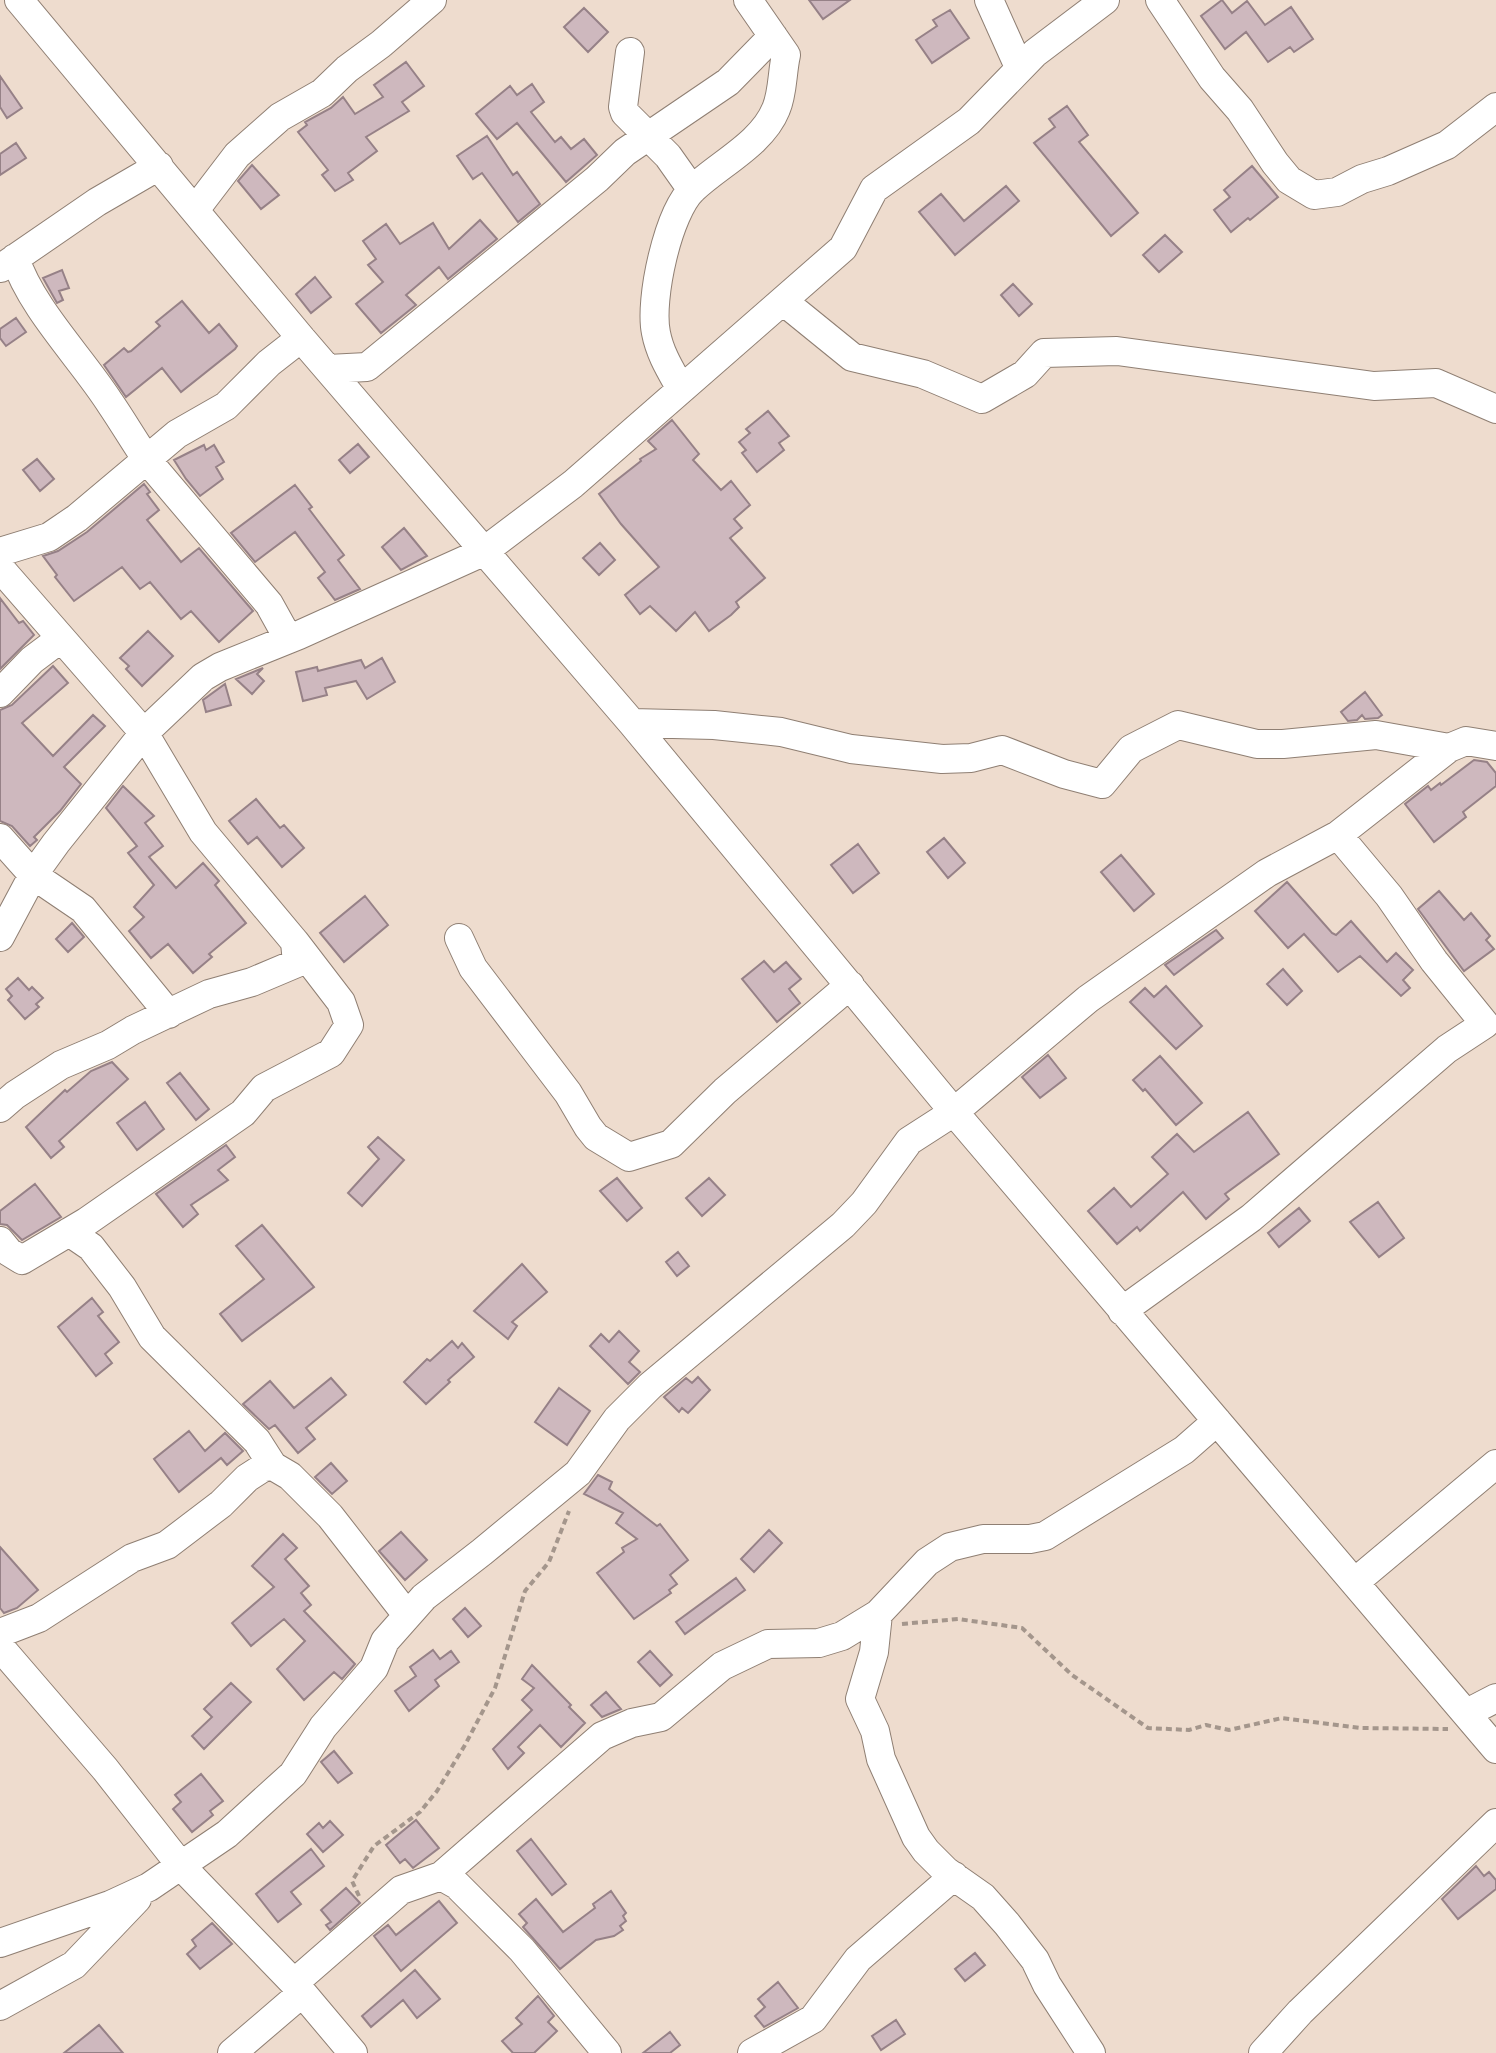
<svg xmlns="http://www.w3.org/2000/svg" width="1496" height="2053" font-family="'PT Sans',sans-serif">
	<rect width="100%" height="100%" fill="#eedcce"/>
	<path fill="#ceb8be" stroke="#968187" stroke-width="2" d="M809 0H850L823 19Z
		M1222 0 1232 13 1247 1 1265 25 1291 7 1313 39 1294 52 1290 47 1268 62 1246 32 1225 49 1201 16Z
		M584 8 608 32 588 52 564 27Z
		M950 10 969 38 932 63 916 40 937 26 933 20Z
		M406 62 424 86 402 102 409 111 366 137 377 151 348 173 353 180 335 191 322 175 328 170 298 132 307 125 305 122 331 108 343 97 355 114 383 97 374 85Z
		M0 76 22 108 7 118 0 107Z
		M532 84 544 102 531 112 555 142 561 137 571 149 584 139 597 155 566 182 517 123 497 139 476 114 510 86 517 95Z
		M1067 106 1088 135 1079 142 1138 213 1111 236 1034 143 1055 127 1049 119Z
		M487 136 513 175 517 172 540 204 518 222 482 173 473 179 457 156Z
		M16 143 26 158 0 175V154Z
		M252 165 279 195 261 209 238 181Z
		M1252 166 1278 197 1250 220 1248 218 1231 232 1214 210 1230 197 1224 190Z
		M1006 186 1019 201 955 255 919 212 941 194 964 221Z
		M480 220 497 239 448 279 439 267 406 295 416 305 381 333 356 304 383 282 368 265 376 259 363 241 386 224 400 244 433 223 449 249Z
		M1165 235 1182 252 1159 272 1143 255Z
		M62 270 69 288 59 291 63 300 57 303 43 278Z
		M315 277 331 297 311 313 296 294Z
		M1013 284 1032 304 1019 316 1001 295Z
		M182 301 209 333 219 324 237 346 235 349 181 392 162 368 126 397 104 365 124 348 128 352 131 351 160 326 156 322Z
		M16 318 26 332 6 346 0 338V329Z
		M768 411 789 436 779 443 784 450 757 472 742 453 746 450 739 442 750 433 746 429Z
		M672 420 699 454 693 460 721 490 731 481 750 505 734 519 742 528 730 538 765 578 736 602 739 607 731 615 709 631 695 612 676 631 650 606 640 614 625 595 659 567 621 524 599 494 641 461 640 459 656 449 648 441Z
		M358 444 369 457 350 473 339 460Z
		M204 445 206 450 214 445 224 462 216 467 223 479 200 496 186 479 174 460Z
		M37 459 54 479 40 491 23 470Z
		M144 484 150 492 147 494 159 510 147 520 181 562 199 548 253 611 219 642 191 611 181 619 150 582 140 589 122 567 74 601 55 577 57 575 43 556 58 551 87 532Z
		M295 485 312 507 309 509 315 517 344 555 338 560 360 589 335 600 318 578 325 572 295 532 255 562 231 533Z
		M404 528 427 556 401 570 382 547Z
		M600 543 615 560 599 575 583 558Z
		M0 598 19 623 23 621 34 635 0 669Z
		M148 631 173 656 142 686 126 669 129 666 120 658Z
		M382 658 395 682 367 699 356 681 325 688 327 695 303 701 296 672 317 667 318 671 361 660 365 668Z
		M53 666 68 683 22 723 53 756 93 715 105 726 64 767 81 784 60 811 34 837 37 840 30 846 12 826 0 821V710L12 705Z
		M263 668 257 674 264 681 252 694 236 679Z
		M225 684 231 705 206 712 203 700Z
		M1365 692 1382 715 1378 718 1365 719 1362 715 1357 720 1348 721 1341 712Z
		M1474 760 1487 762 1496 773V786L1463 812 1466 817 1434 842 1405 804 1428 786 1431 790 1440 783 1441 785Z
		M123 786 154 816 145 823 163 846 149 857 176 888 203 863 219 881 215 885 246 923 209 954 212 957 193 973 168 944 151 958 129 931 144 917 134 907 154 885 128 853 137 846 106 808Z
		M256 799 280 828 284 825 304 848 282 867 257 837 248 844 229 821Z
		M944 838 965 863 948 878 927 852Z
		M858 844 879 873 853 893 831 865Z
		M1121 855 1154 894 1134 911 1101 872Z
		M1287 882 1332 933 1336 935 1351 921 1387 962 1396 953 1413 970 1403 980 1410 988 1401 996 1360 956 1338 972 1304 934 1288 948 1255 911Z
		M1439 891 1464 920 1471 913 1490 936 1486 940 1494 949 1464 971 1418 909Z
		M365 896 388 925 344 962 320 933Z
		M72 923 84 937 68 952 56 939Z
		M1216 930 1223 938 1174 975 1165 965Z
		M764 961 774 972 786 962 801 979 789 989 800 1003 777 1022 742 979Z
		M1283 969 1302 991 1287 1005 1267 984Z
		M18 978 29 990 32 987 43 998 36 1004 39 1007 25 1019 8 1000 12 996 6 989Z
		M1166 986 1202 1026 1176 1049 1130 1002 1145 988 1154 997Z
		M1048 1055 1066 1078 1040 1098 1022 1077Z
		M1160 1056 1202 1103 1176 1125 1145 1089 1143 1091 1133 1080Z
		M112 1062 128 1079 59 1141 64 1147 51 1158 26 1127 65 1090 67 1092 91 1071Z
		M180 1073 209 1109 196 1120 167 1083Z
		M145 1102 164 1129 137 1150 117 1123Z
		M1248 1112 1279 1154 1225 1194 1229 1199 1206 1219 1183 1192 1140 1231 1137 1227 1117 1244 1088 1211 1114 1188 1131 1207 1168 1174 1152 1157 1177 1134 1194 1152Z
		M378 1137 404 1160 362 1206 348 1193 379 1159 368 1147Z
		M226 1145 235 1157 218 1170 228 1180 191 1205 198 1214 183 1227 156 1194Z
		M617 1178 642 1208 627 1221 600 1191Z
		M709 1178 725 1195 702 1216 686 1198Z
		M35 1184 61 1217 22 1240 7 1225 0 1224V1211Z
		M1378 1202 1404 1238 1379 1257 1350 1222Z
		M1299 1208 1310 1221 1279 1247 1268 1233Z
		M262 1225 314 1287 242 1341 220 1314 264 1279 236 1246Z
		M678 1252 689 1266 677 1276 666 1262Z
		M522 1264 547 1292 512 1322 517 1326 508 1339 474 1311Z
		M92 1298 103 1312 98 1316 119 1342 105 1354 112 1363 96 1376 58 1327Z
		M619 1331 639 1351 629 1362 640 1372 628 1384 590 1346 601 1334 609 1342Z
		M452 1341 458 1348 462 1343 474 1357 448 1380 450 1382 426 1404 404 1382 427 1359 430 1361Z
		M698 1377 710 1390 688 1413 682 1408 679 1412 664 1397 686 1378 692 1383Z
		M331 1378 346 1395 306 1428 315 1439 298 1453 275 1425 269 1429 243 1404 270 1381 294 1408Z
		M559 1388 590 1411 567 1445 535 1422Z
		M189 1431 205 1451 225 1433 243 1451 227 1465 221 1458 179 1492 154 1459Z
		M331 1463 347 1481 332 1494 315 1477Z
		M598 1475 612 1482 609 1489 657 1526 660 1524 688 1560 670 1575 677 1584 669 1590 671 1593 634 1619 597 1573 624 1552 622 1548 637 1539 616 1523 623 1513 584 1494Z
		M769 1530 782 1543 754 1572 741 1559Z
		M401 1532 427 1560 405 1580 379 1551Z
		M283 1534 297 1548 285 1559 309 1586 301 1593 311 1605 304 1611 355 1664 342 1679 334 1672 304 1700 277 1669 305 1641 284 1619 251 1646 232 1623 274 1587 252 1566Z
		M0 1547 38 1590 17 1608 4 1613 0 1608Z
		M736 1578 745 1590 685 1634 676 1622Z
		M465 1608 481 1626 468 1637 453 1619Z
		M433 1650 440 1659 451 1651 459 1662 435 1680 439 1686 409 1711 395 1691 416 1676 410 1667Z
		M650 1651 672 1675 660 1686 638 1662Z
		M532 1665 571 1705 569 1707 585 1723 561 1747 540 1725 518 1747 524 1753 508 1769 493 1749 532 1710 522 1700 534 1688 522 1679Z
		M231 1683 251 1702 204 1749 192 1736 212 1717 204 1709Z
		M606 1692 621 1709 602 1717 591 1705Z
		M334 1751 352 1773 338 1783 321 1762Z
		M201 1774 223 1801 210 1811 213 1815 192 1832 173 1809 181 1802 175 1795Z
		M416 1820 439 1848 413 1868 405 1859 400 1863 386 1845Z
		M330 1821 343 1835 323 1852 307 1834 319 1823 323 1828Z
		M531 1839 566 1884 552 1895 517 1851Z
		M311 1849 324 1866 291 1892 301 1904 278 1922 256 1894Z
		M1476 1866 1484 1876 1489 1872 1496 1880V1889L1458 1919 1442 1899Z
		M346 1888 360 1903 330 1930 326 1925 331 1922 321 1910Z
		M611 1891 626 1913 623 1916 626 1921 620 1926 623 1930 614 1936 596 1940 560 1969 523 1927 527 1923 519 1914 536 1899 563 1932 595 1908 593 1904Z
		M439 1901 457 1923 401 1971 374 1936 388 1925 396 1935Z
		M212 1923 232 1944 200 1969 187 1954 196 1946 192 1940Z
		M975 1953 985 1965 965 1981 955 1969Z
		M415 1970 440 1999 417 2018 403 2000 371 2027 362 2016Z
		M778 1982 798 2008 764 2027 755 2016 765 2007 758 1999Z
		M538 1996 554 2016 548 2022 557 2031 534 2053H513L502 2041 522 2024 516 2018Z
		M896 2020 905 2034 881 2050 872 2036Z
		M99 2025 123 2053H64Z
		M670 2032 680 2045 670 2053H643Z"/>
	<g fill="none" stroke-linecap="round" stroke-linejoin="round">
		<g stroke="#8f7f73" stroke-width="30">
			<path id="minor" d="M19 0 301 338 632 723 954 1112 1496 1749
				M989 0 1019 67
				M1160 0 1212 78 1240 110 1275 163 1289 180 1314 195 1337 192 1362 179 1388 171 1447 145 1496 107
				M630 52 623 107 625 113 668 156 692 190
				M195 210 237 155 280 117 322 93 347 69 381 44 432 0
				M15 258C31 308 82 359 110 403 123 422 134 441 147 460L269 604 284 631 286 640
				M1 268 97 202 159 166
				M783 301 852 357 923 374 982 399 1025 374 1044 353 1117 351 1374 386 1436 383 1496 409
				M328 369 367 367 597 179 625 152 728 82 773 36
				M681 389C671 371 660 354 656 333 649 300 668 212 693 189 719 164 762 144 776 109 783 93 782 72 786 55L748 0
				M0 552 49 537 77 518 177 434 226 406 269 363 301 338
				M0 568 144 733 203 832 295 942 297 963 252 982 209 994 133 1030 108 1045 61 1065 15 1095 0 1108
				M0 693 32 660 60 639
				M632 723 714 725 781 732 851 749 942 759 971 758 1002 750 1064 774 1102 784 1131 749 1178 725 1257 744H1283L1376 735 1449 748
				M0 838 33 875 83 909 169 1014
				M0 937 33 875 56 843 144 733 203 677 220 667 299 635 483 552 573 484 843 248 874 189 969 121 1035 53 1105 0
				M459 938 473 968 568 1093 588 1127 596 1137 629 1157 671 1144 725 1091 850 985
				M69 1232 91 1247 122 1287 152 1337 257 1441 273 1466
				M0 1241 9 1252 22 1260 86 1222 243 1113 264 1088 331 1053 349 1025 341 1002 295 942
				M1122 1311 1251 1218 1447 1049 1485 1024 1434 961 1389 896 1338 835
				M1355 1582 1496 1464
				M878 1614 874 1652 860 1699 875 1731 881 1759 916 1837 926 1851 946 1871 983 1897 1007 1924 1035 1960 1047 1985 1091 2053
				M0 1633 39 1618 132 1558 167 1545 221 1504 247 1478 264 1467 273 1466 290 1476 330 1516 407 1615
				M0 1647 105 1769 182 1867 294 1983 353 2053
				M1467 1713 1496 1698
				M441 1876 602 1736 632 1723 661 1717 722 1666 768 1644 819 1643 842 1636 878 1614 927 1562 950 1547 983 1539H1030L1045 1536 1184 1450 1217 1421
				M0 1943 110 1905 149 1887 227 1834 293 1774 323 1727 374 1668 385 1641 424 1597 482 1552 578 1473 617 1419 650 1386 843 1225 864 1203 909 1141 954 1112 1088 999 1267 873 1338 835 1449 748 1466 741 1496 746
				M294 1983 401 1890 441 1876 457 1885 522 1950 607 2053
				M0 2006 74 1965 137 1899
				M232 2053 302 1993
				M752 2053 813 2019 858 1959 954 1876
				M1263 2053 1300 2012 1496 1823"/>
		</g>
		<path stroke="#a4968c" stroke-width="4" stroke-dasharray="6 4" stroke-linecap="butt" d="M902 1624 958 1619 1022 1628 1072 1675 1148 1728 1189 1730 1206 1725 1229 1730 1282 1718 1360 1728 1448 1729
			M359 1896 352 1881 374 1846 420 1812 437 1791 465 1745 495 1688 525 1591 549 1562 569 1511"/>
		<use href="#minor" stroke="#fff" stroke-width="28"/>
	</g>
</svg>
